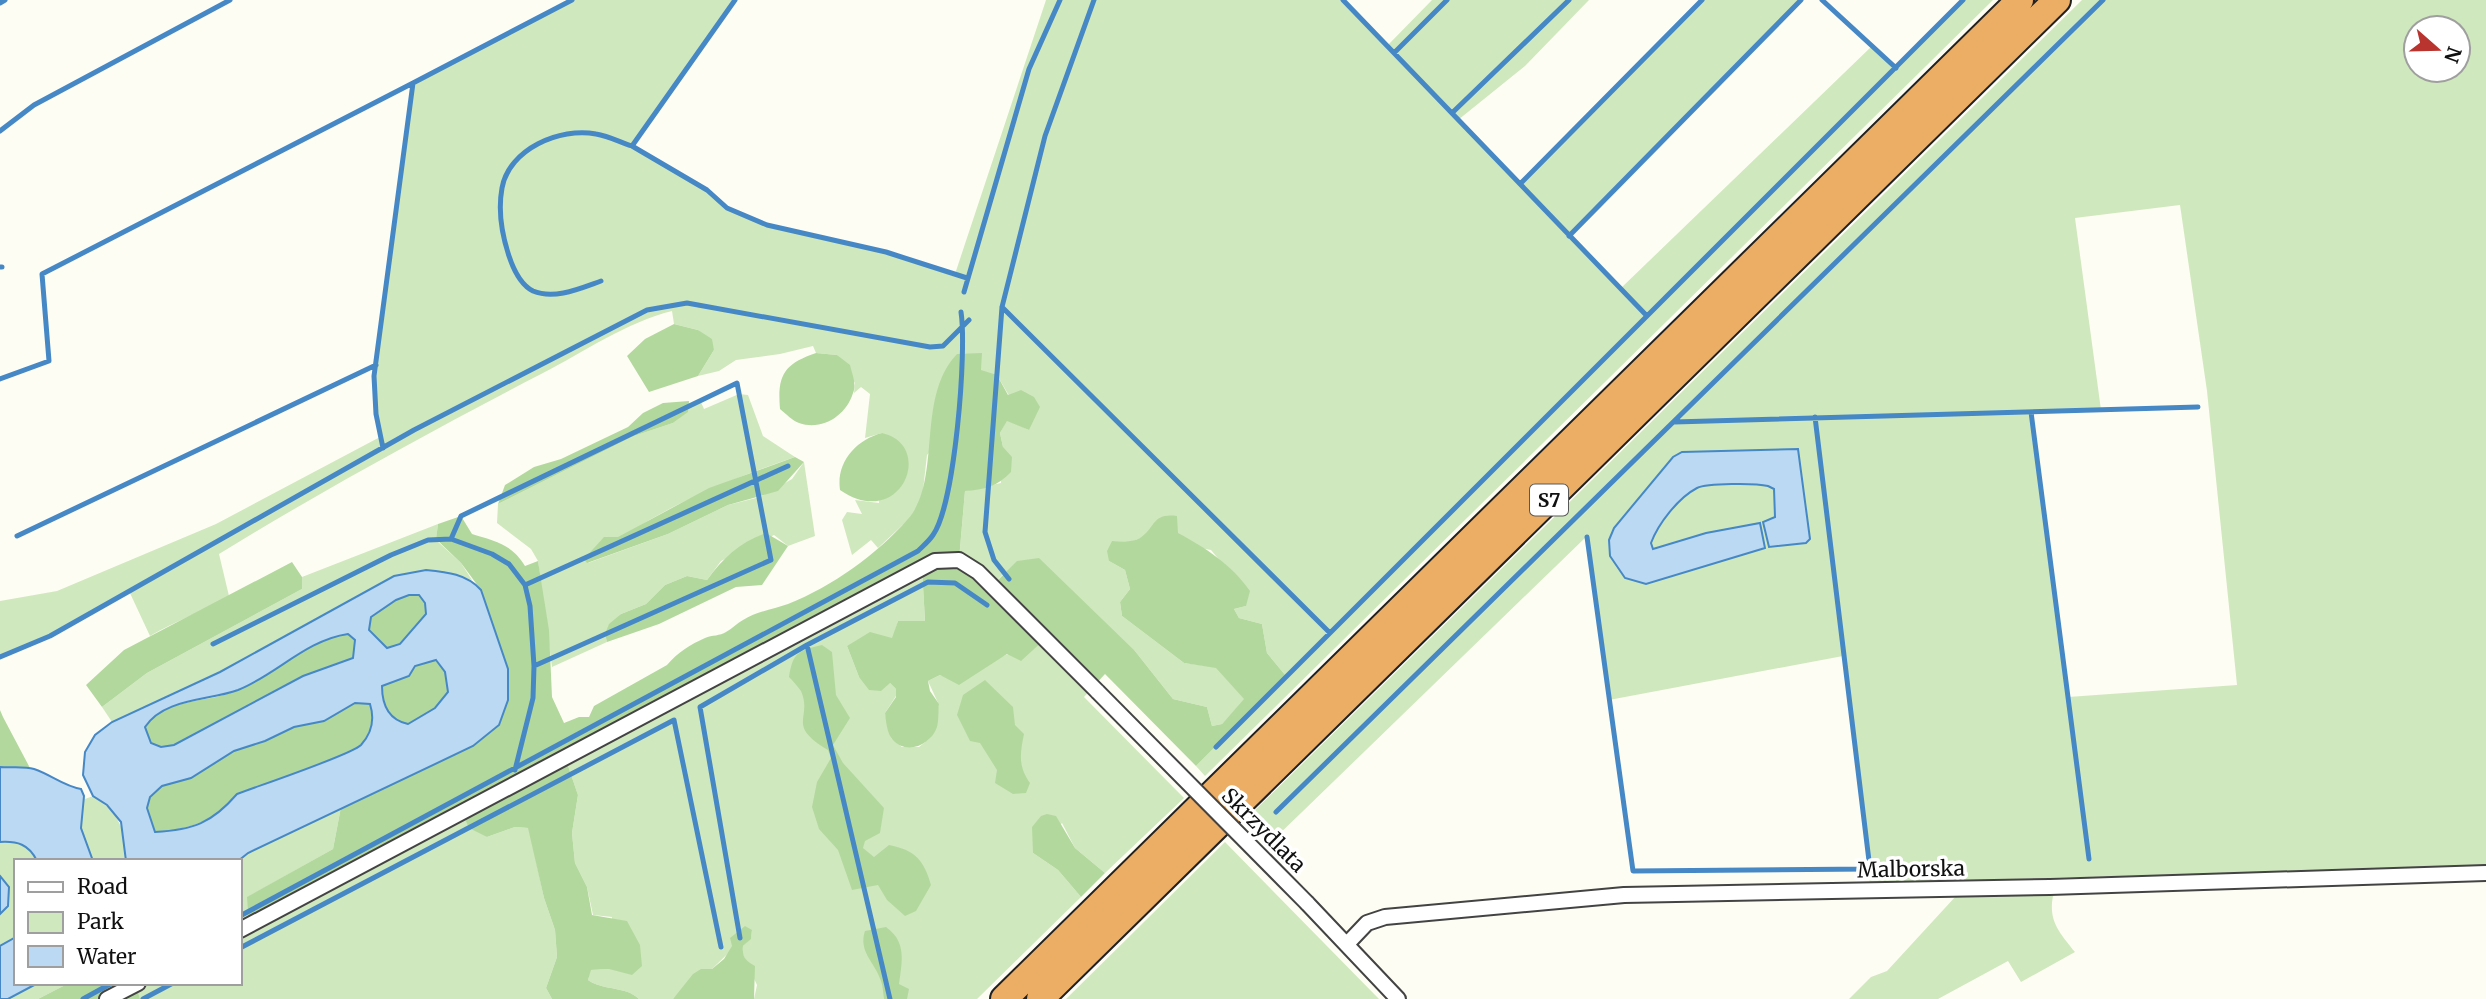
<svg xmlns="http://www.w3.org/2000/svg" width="2486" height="999" font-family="Merriweather,serif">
	<rect width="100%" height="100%" fill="#fefdf4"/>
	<path fill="#d0e8be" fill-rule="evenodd" d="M572 0H735L632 146 707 190 727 208 767 225 886 252 955 274 1046 0H1343L1387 46 1432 0H1589L1525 66 1458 120 1520 184 1702 0H1801L1570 236 1620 289 1872 46 1896 67 1963 0H1993L1205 776 1196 766 1286 676 1267 653 1262 624 1239 618 1234 609 1246 606 1226 568 1211 550 1143 537 1131 542 1112 541 1109 561 1125 570 1130 589 1120 602 1122 616 1184 663 1216 667 1245 699 1222 724 1212 726 1207 707 1173 699 1135 651 1004 573 992 586 959 560 965 491 1001 483 1003 447 1000 433 1007 420 1029 430 997 375 927 455 922 499 910 518 878 548 871 540 852 555 842 520 847 512 862 514 855 500 879 503 882 433 865 438 870 394 861 387 854 393 855 383 837 355 816 353 813 346 780 354 736 360 719 371 698 376 714 350 698 330 674 324 672 311C627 322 584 352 543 373 433 430 325 489 219 554L229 596C203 611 176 621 150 636L129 591 50 636 0 657V601L57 591 216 524 380 437 374 376 413 83Z
		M2082 0H2486V866L1870 883 1843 656 1609 700 1586 537 1270 843 1247 818ZM2416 28H2458V70H2416ZM2180 205 2207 391 2237 685 2068 697 2032 413 2101 410 2075 218Z
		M739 394 748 395 763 436 795 457C722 482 648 512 588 563L668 534 728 505 760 497 792 479 804 462 815 536 788 546 774 535 721 561 707 580 687 576 665 585 646 604 621 614 605 634 607 642 552 667 538 561 531 549 497 523 498 504 634 436 673 423 687 412 690 405 700 400 704 409Z
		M438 524 436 540 461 563 472 580C444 571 423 571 394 576L220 672 112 722 102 707 147 673 302 589V577Z
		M922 567 925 622 898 621 893 638 847 646 859 677 890 683 896 689V696L885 713 891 738 902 747H919L930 738 939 705 928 681 940 675 949 678 1045 639 1093 687 1084 697 1184 798 1105 873 1075 848 1062 823 1033 853 1058 870 1081 897 977 999H754L757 985 743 955V946L751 938 752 930 712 969C690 969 688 988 673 999H639C626 986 604 991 588 980L590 970 609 969 612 917 593 915 587 887 575 863 572 833 578 795 565 757Z
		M0 767C11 768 24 766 34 769 52 775 63 786 81 789L85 799 93 796C119 812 126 830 126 861H16V983H69L38 999H0Z
		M341 807 333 849 248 897 461 811 487 837 515 827 529 828 544 898 555 930 557 957 546 988 552 999H140L135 985 138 983H240L238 861 248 853Z
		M1225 842 1379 999H1066Z
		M1956 896H2053C2048 921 2060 933 2075 952L2021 982 2008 961 1938 999H1849L1871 977 1887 971Z"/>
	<path fill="#b3d89e" d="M674 324 698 330 712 339 714 350 698 376 649 392 627 356 645 339Z
		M816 353 837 355 850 365C852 374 857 384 853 393 846 416 822 431 799 423 793 421 786 414 780 409 777 375 784 364 816 353Z
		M982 353 981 370 997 375 1008 395 1021 390 1034 397 1040 407 1029 430 1007 421 1000 433 1003 447 1012 457 1011 472C998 486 984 490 965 491L959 560 992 586 1017 561 1039 558 1135 651 1173 699 1207 707 1212 726 1222 724 1244 699 1216 668 1184 663 1122 616 1120 602 1130 589 1125 570 1109 561 1107 551 1112 541C1121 541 1131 543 1140 538 1156 528 1151 513 1177 516L1178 533C1206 548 1232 565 1250 591L1246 606 1234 609 1239 618 1262 624 1267 653 1286 676 1196 766 1105 674 1093 687 1045 639 1021 661 1007 654 959 685 940 675 928 681 930 691 939 704C938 712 939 720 937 727 931 745 906 756 892 739 887 733 886 721 885 713L896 697V689L890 683 881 691 869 690 859 677 847 646 870 632 892 638 898 621H925L922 568 565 757 578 795 572 833 575 863 587 887 592 915 627 921 640 945 642 966 632 975 609 969 591 970 588 980C604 991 626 986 639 999H552L546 988 557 957 555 930 544 898 528 828 515 827 487 837 469 828 462 812 249 925 247 897 333 849 341 807 473 746 481 590 461 563 436 539 438 524 461 516 472 534C495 541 512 544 525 566L538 561 549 630 552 697 564 723 579 717H589L594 706 667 665C677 653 691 644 705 638 712 635 720 636 726 632 732 629 737 623 743 620 756 612 773 609 788 604 833 586 876 555 908 519 943 479 915 398 957 354Z
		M689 401 688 412 673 423 634 436 498 504 505 485 534 467 561 459 628 427 643 413 663 403Z
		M882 433C936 445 901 532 840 490 836 462 856 440 882 433Z
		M795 457 804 462 778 491 728 505 668 534 587 563 584 559 604 537H618L709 488Z
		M766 533 788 546 762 585 736 587 659 624 607 642 605 634 609 624 621 614 646 604 665 585 687 576 707 580C723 558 740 542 766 533Z
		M292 562 302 577V589L147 673 102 707 86 685 124 650Z
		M409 595H419L425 603 426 614 400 644 387 649 368 629 371 617 396 600Z
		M348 634 355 640 353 658 303 676 174 745 161 747 151 743 145 727C163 699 204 703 233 692 272 676 305 641 348 634Z
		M822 645 832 652 836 695 850 718 833 745 843 763 884 808 880 833 865 841 863 848 874 857 889 845C915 850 924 860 931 885L916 911 905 916 887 900 878 885 852 890 838 850 819 829 812 807 817 782 831 758 828 750C785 724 813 719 801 691 798 687 793 681 789 677 793 652 798 651 822 645Z
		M436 659 445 672 448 692 435 708 408 724C388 720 382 705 382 686L415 666Z
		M985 680 1013 707 1015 725 1024 734C1020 754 1018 766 1030 783L1026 793 1013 794 995 783 997 770 980 743 970 741 957 715 963 695Z
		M355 703 370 704C375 720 372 733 361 745 350 755 258 786 237 794 210 824 194 827 155 833L147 808 150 797 162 786 191 778 234 751 265 741 294 727 324 721Z
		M0 710 3 717 30 768 0 767Z
		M1047 814 1056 816 1075 848 1105 873 1081 897 1058 870 1033 853 1032 827 1041 816Z
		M745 926 752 930 751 939 743 946C742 958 746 961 755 966L754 999H673L693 974 701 969H712L724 959 732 946 730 938Z
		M886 927C907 942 902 961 899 984L909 989 907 999H884C883 993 883 986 881 981 875 962 858 952 865 931Z
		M69 983H138L136 985 140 999H38Z"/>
	<path fill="#bbd9f3" stroke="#4688c6" stroke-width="2" fill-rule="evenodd" d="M1798 449 1810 539 1806 543 1769 547 1763 522 1775 517 1774 489 1768 486C1756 483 1707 483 1697 488 1678 498 1658 524 1651 543L1653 549 1706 533 1760 523 1765 548 1646 584 1625 578 1610 556 1609 540 1614 528 1673 457 1682 452Z
		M426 570C447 572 467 574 481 590L508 669V700L499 725 473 746 248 853 238 861H126L121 822 107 805 93 796 83 775 85 752 95 735 112 722 220 672 394 576ZM409 595H419L425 603 426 614 400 644 387 648 369 630 371 617 396 600ZM348 634 355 640 353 658 303 676 174 745 161 747 151 743 145 727C164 698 208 701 238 690 276 675 306 640 348 634ZM436 660 445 672 448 692 435 708 408 724C389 720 382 705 382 686L409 676 415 666ZM355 703 370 704C375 720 372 733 361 745 351 755 258 786 237 794 212 823 193 830 155 832L147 808 150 797 162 786 191 778 234 751 265 741 294 727 324 721Z
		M0 767C11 768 24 766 34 769 52 775 63 786 81 789L84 796 81 828 93 861H37C29 844 17 841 0 842Z
		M0 876 9 887 8 906 0 914Z
		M16 937V983H38L8 999H0V946Z"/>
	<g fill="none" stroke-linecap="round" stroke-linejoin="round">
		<path stroke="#4688c6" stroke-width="5" d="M735 0 632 146 707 190 727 208 767 225 886 252 967 278
			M1343 0 1647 316
			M1822 0 1896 68
			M0 3 5 0
			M1394 53 1447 0
			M1452 113 1569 0
			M0 131 34 105 230 0
			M1520 184 1702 0
			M1569 236 1801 0
			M0 267H2
			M601 281C581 288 555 300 533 291 521 285 513 268 509 256 502 235 498 210 502 188 509 149 560 127 596 134 608 136 620 142 632 146
			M964 292 1029 69 1060 0
			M1002 307 1330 633
			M0 379 49 361 42 274 413 83
			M2031 412 2089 859
			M1674 422 2198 407
			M383 448 376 414 374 376 413 83 572 0
			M17 536 376 365
			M1587 537 1633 871 1870 869 1815 417
			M451 539 461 516 737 383 771 560 534 666
			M1009 579 994 560 985 532 1002 307 1045 136 1094 0
			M525 585 788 466
			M213 644 391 555 428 540 451 539 492 554 509 564 525 585 530 606 534 666 533 698 515 770
			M807 645 890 999
			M0 657 50 636 414 430 647 310 687 303 930 347 943 346 969 320
			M1216 747 1963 0
			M1276 812 2103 0
			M240 916 918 551C923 546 929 541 933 535 955 504 967 351 961 312
			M740 938 700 707 807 645 928 582 955 583 987 605
			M240 948 674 720 721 947
			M83 999 112 983
			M143 999 173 983"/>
		<g stroke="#434343" stroke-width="18">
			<path id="minor" d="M1307 903 1398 999
				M240 930 935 561 959 560 978 572 1098 692
				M1347 944 1367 923 1385 917 1624 895 2050 887 2486 873
				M107 999 138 983"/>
		</g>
		<g stroke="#212121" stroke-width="30">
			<path id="motorway" d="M1004 999 2020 0
				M1040 999 2057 0"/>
		</g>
		<use href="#minor" stroke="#fff" stroke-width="14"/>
		<use href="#motorway" stroke="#ecad64" stroke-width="26"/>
		<g stroke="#434343" stroke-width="18" stroke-linecap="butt">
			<path id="minor-bridge" d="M1098 692 1307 903"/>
		</g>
		<use href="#minor-bridge" stroke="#fff" stroke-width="14"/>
	</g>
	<g text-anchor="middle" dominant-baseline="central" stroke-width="7" stroke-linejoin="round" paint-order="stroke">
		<rect fill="#fff" stroke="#585858" stroke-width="2" x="1530" y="484.5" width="38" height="31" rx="5"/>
		<g font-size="19" font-weight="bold" fill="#101010">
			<text x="1549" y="500">S7</text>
		</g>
		<g font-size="21" fill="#101010" stroke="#fff">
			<text transform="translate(1264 830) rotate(45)">Skrzydlata</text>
			<text transform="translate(1911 869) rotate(-1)">Malborska</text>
		</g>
	</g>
	<rect x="14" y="859" width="228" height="126" fill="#ffffff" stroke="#9f9f9f" stroke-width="2"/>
	<rect x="28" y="882" width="35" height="10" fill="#ffffff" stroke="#9f9f9f" stroke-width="2"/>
	<text x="77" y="894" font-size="21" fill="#101010">Road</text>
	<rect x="28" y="912" width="35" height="21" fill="#d0e8be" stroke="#9f9f9f" stroke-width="2"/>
	<text x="77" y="929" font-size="21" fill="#101010">Park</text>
	<rect x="28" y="946" width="35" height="21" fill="#bbd9f3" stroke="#9f9f9f" stroke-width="2"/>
	<text x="77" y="964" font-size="21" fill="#101010">Water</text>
	<g transform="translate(2437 49) rotate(110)"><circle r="33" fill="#ffffff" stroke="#9f9f9f" stroke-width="2"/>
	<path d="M0-5L12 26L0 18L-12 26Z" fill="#b9342f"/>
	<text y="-10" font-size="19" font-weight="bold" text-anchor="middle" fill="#101010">N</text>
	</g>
</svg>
